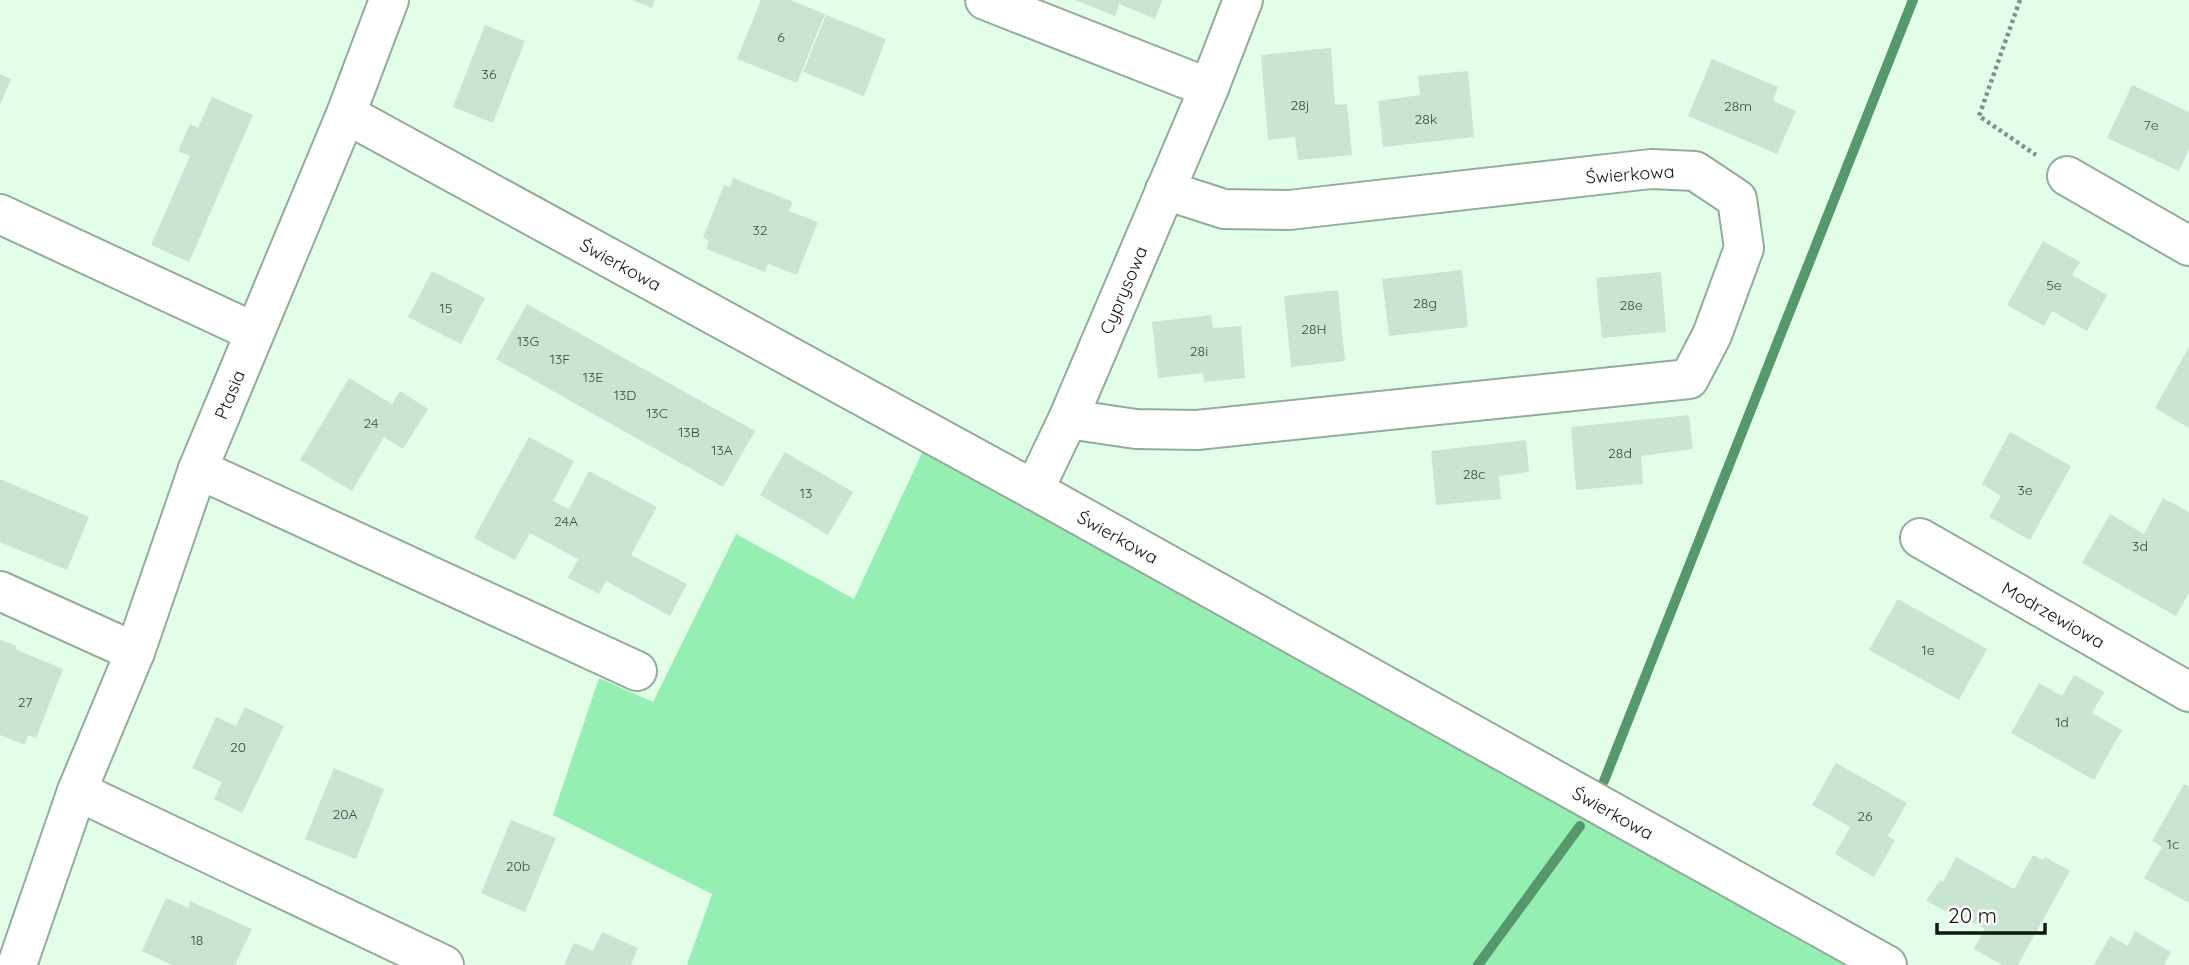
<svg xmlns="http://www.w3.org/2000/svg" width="2189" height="965" font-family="Quicksand,sans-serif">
	<rect width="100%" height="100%" fill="#e2fee9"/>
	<path fill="#95efb2" d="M922 453H938L1844 965H687L712 894 553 815 599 678 653 702 736 534 854 599Z"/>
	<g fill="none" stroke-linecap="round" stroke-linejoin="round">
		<path stroke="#56986c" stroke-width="10" d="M1604 781 1913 0
			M1478 965 1580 826"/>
	</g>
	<path fill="#c9e4d0" d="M632 0H655L652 8Z
		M761 0H790L825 14 797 83 737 59Z
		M1075 0H1162L1155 19 1119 4 1115 16Z
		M826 15 886 39 864 96 803 72Z
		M485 25 525 41 493 123 453 107Z
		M1331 48 1335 105 1347 104 1352 155 1298 160 1295 137 1268 140 1261 55Z
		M1712 59 1778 87 1773 101 1796 111 1777 154 1688 116Z
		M1468 71 1474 137 1383 147 1378 101 1420 95 1418 76Z
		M0 74 11 79 0 105Z
		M2132 85 2189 112V149L2179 171 2107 138Z
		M212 97 253 115 189 262 151 245 190 156 178 151 190 124 198 128Z
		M733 178 793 202 789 211 818 222 797 275 768 264 765 272 706 249 709 240 703 238 724 185 730 187Z
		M2043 241 2080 262 2072 275 2107 295 2087 331 2052 311 2044 326 2007 305Z
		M1462 270 1468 327 1389 336 1382 279Z
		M432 271 485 298 461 344 408 317Z
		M1661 272 1666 332 1602 338 1596 278Z
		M1338 290 1345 361 1291 367 1284 296Z
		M527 304 755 431 723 487 496 359Z
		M1211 315 1213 328 1241 326 1245 378 1204 382 1203 373 1158 378 1152 322Z
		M2189 347V428L2155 408Z
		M349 378 392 404 400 391 428 409 403 449 384 437 352 491 300 460Z
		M1689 415 1693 449 1641 456 1643 484 1576 490 1571 427Z
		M2010 432 2071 466 2030 540 1989 517 2001 496 1982 484Z
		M529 437 574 461 553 501 569 509 589 471 657 507 631 555 687 584 670 616 606 581 599 594 568 578 578 559 530 533 515 560 474 538Z
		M1526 440 1529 472 1499 476 1501 499 1436 505 1431 451Z
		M785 452 853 492 828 535 760 495Z
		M0 479 89 517 67 570 0 542Z
		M2163 498 2189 512V593L2176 616 2082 563 2110 514 2144 534Z
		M1898 599 1987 649 1959 700 1869 650Z
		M0 640 17 646 15 649 63 669 36 738 28 735 25 745 0 735Z
		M2074 675 2104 692 2092 713 2122 730 2094 780 2011 733 2039 683 2062 696Z
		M245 707 284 726 242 813 214 799 222 782 192 768 216 717 236 726Z
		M1836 763 1907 803 1888 836 1895 840 1874 877 1835 854 1850 827 1812 805Z
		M334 768 384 789 356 859 305 839Z
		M2184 784 2189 787V903L2144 878 2162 847 2152 841Z
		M511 820 556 838 525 912 481 893Z
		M2033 855 2043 860 2045 857 2070 871 2018 965H2002L1974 949 1985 929 1964 917 1963 920 1926 901 1940 880 1943 882 1956 857 2014 889Z
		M166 898 189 908 190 901 252 929 235 965H172L142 951Z
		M2135 931 2171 952 2164 965H2094L2110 936 2128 946Z
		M602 932 638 948 631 965H564L574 943 593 951Z"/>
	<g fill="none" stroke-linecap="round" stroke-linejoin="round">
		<g stroke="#92ac99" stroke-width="42">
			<g id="minor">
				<path d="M985 0 1209 88"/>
				<path id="s1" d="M346 114 1034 490 1887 965"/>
				<path d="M2067 176 2189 246"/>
				<path d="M0 214 254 332"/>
				<path d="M1068 419 1136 429 1197 430 1689 379 1712 335 1744 248 1737 199 1695 171 1651 169 1289 210 1224 209 1165 190"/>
				<path d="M198 469 637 671"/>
				<path id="s2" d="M1034 490 1068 419 1209 88 1243 0"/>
				<path id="s3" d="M1920 538 2189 692"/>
				<path d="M0 591 135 652"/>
				<path d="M77 791 444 965"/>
				<path id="s4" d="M17 965 77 791 135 652 198 469 346 114 389 0"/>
			</g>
		</g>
		<path stroke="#7e9284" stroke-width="4.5" stroke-dasharray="3.5 3.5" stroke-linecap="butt" d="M2020 0 1979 116 2036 155"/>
		<use href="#minor" stroke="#fff" stroke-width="38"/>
	</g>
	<g text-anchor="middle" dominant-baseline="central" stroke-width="6" stroke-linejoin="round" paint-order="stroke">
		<g font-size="14" fill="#3d4b41">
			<text x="781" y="37">6</text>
			<text x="489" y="74">36</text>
			<text x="1300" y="105">28j</text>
			<text x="1738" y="106">28m</text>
			<text x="1426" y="119">28k</text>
			<text x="2151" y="125">7e</text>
			<text x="760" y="230">32</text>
			<text x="2054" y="285">5e</text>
			<text x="1425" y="303">28g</text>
			<text x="1631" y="305">28e</text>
			<text x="446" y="308">15</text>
			<text x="1314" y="329">28H</text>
			<text x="528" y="341">13G</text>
			<text x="1199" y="351">28i</text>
			<text x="560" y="359">13F</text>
			<text x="593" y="377">13E</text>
			<text x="625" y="395">13D</text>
			<text x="657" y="413">13C</text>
			<text x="371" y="423">24</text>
			<text x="689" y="432">13B</text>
			<text x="722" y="450">13A</text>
			<text x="1620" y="453">28d</text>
			<text x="1474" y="474">28c</text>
			<text x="2025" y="490">3e</text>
			<text x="806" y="493">13</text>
			<text x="566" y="521">24A</text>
			<text x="2140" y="546">3d</text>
			<text x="1928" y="650">1e</text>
			<text x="25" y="702">27</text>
			<text x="2062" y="722">1d</text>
			<text x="238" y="747">20</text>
			<text x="345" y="814">20A</text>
			<text x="1865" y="816">26</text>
			<text x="2173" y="844">1c</text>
			<text x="518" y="866">20b</text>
			<text x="197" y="940">18</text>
		</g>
		<g font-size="18" fill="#0e1811" stroke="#fff">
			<text transform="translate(1630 174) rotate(-4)">Świerkowa</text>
			<text stroke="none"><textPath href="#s1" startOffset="313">Świerkowa</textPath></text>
			<text stroke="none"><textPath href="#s2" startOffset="219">Cyprysowa</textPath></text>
			<text stroke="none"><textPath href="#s4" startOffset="609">Ptasia</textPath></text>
			<text stroke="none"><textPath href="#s1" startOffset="880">Świerkowa</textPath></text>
			<text stroke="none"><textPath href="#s3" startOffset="154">Modrzewiowa</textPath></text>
			<text stroke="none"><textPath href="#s1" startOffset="1447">Świerkowa</textPath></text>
		</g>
	</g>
	<path d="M1937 923v10h108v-10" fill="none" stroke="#0e1811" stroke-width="3.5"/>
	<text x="1948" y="923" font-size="21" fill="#0e1811" stroke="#ffffff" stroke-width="5" paint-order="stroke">20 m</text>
</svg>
